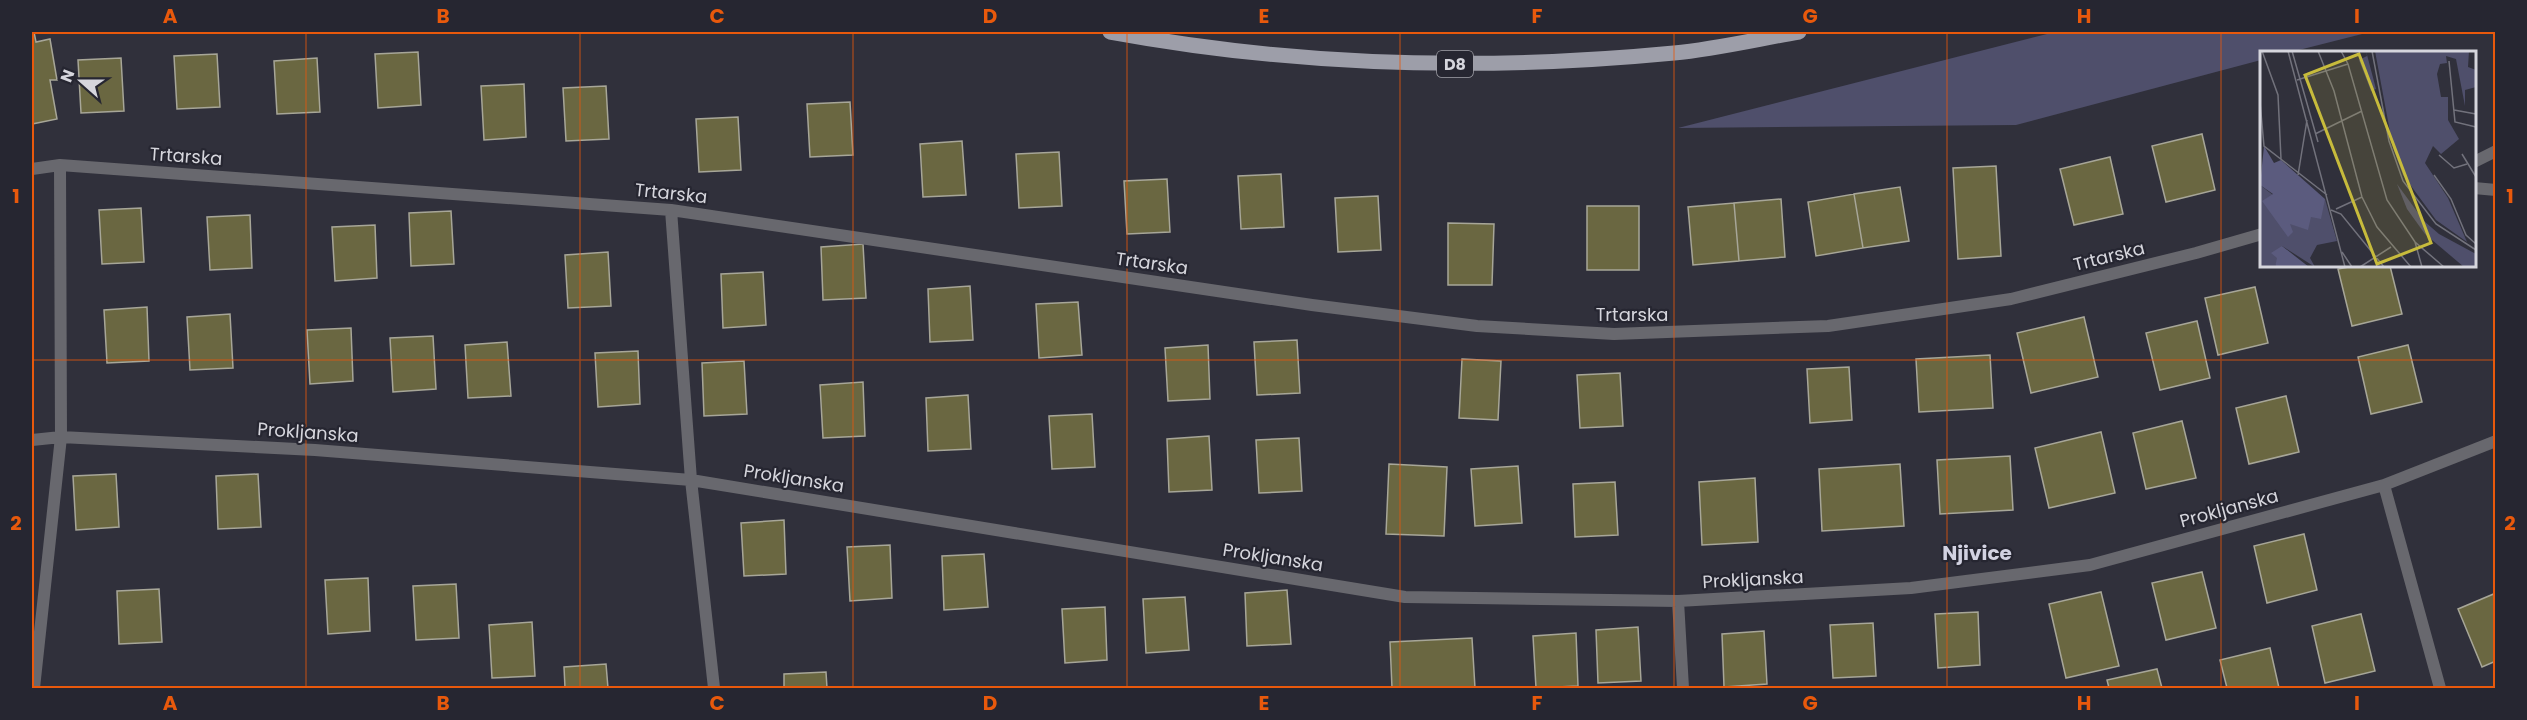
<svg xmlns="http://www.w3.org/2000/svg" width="2527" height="720" font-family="Poppins,sans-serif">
	<rect width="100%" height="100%" fill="#30303b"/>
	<path fill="#4f4f6b" d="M2055 32H2370L2291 52H2262L2261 60 2016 125 1678 128Z"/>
	<path fill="#6a6741" stroke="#a7a698" stroke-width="1.5" d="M32 32H34L36 42 50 39 57 80H50L57 119 32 124Z
		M418 52 421 105 378 108 375 54Z
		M217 54 220 107 177 109 174 56Z
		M121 58 124 111 81 113 78 60Z
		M317 58 320 112 277 114 274 61Z
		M524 84 526 137 484 140 481 86Z
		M606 86 609 139 566 141 563 88Z
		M850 102 853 155 810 157 807 104Z
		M738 117 741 170 699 172 696 119Z
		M2202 134 2215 190 2166 202 2152 146Z
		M962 141 966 195 923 197 920 144Z
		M1059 152 1062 206 1019 208 1016 154Z
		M2110 157 2123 214 2074 225 2060 169Z
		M1996 166 2001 256 1958 259 1953 168Z
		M1281 174 1284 227 1241 229 1238 176Z
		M1167 179 1170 232 1127 234 1124 181Z
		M1900 187 1909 241 1863 248 1854 194Z
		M1854 194 1863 248 1816 256 1808 202Z
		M1378 196 1381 250 1338 252 1335 198Z
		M1781 199 1785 257 1739 261 1734 203Z
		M1734 203 1739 261 1693 265 1688 207Z
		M1587 206H1639V270H1587Z
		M141 208 144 262 102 264 99 210Z
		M451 211 454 264 411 266 409 213Z
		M250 215 252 268 210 270 207 217Z
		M1448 223 1494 224 1492 285H1448Z
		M375 225 377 278 335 281 332 227Z
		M863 244 866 298 823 300 821 247Z
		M608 252 611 306 568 308 565 255Z
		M2354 266H2390L2402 314 2352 326 2338 269Z
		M763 272 766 325 723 328 721 274Z
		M970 286 973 340 930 342 928 289Z
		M2255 287 2268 343 2218 355 2205 298Z
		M1078 302 1082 355 1039 358 1036 304Z
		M147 307 149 361 107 363 104 310Z
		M230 314 233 368 190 370 187 317Z
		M2084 317 2098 377 2031 393 2017 333Z
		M2197 321 2210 378 2160 390 2146 333Z
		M351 328 353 381 310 384 307 330Z
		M433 336 436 389 393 392 390 338Z
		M1297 340 1300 393 1257 395 1254 342Z
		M507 342 511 396 468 398 465 345Z
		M1208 345 1210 399 1168 401 1165 348Z
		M2408 345 2422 402 2371 414 2358 357Z
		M638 351 640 404 598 407 595 353Z
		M1990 355 1993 408 1919 412 1916 359Z
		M1462 359 1501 361 1498 420 1459 418Z
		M744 361 747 414 704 416 702 363Z
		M1849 367 1852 420 1810 423 1807 369Z
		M1620 373 1623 426 1580 428 1577 375Z
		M863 382 865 436 823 438 820 385Z
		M968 395 971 449 928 451 926 398Z
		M2286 396 2299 452 2249 464 2236 408Z
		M1092 414 1095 467 1052 469 1049 416Z
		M2182 421 2196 478 2146 489 2133 433Z
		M2101 432 2115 493 2049 508 2035 448Z
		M1209 436 1212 490 1169 492 1167 439Z
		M1299 438 1302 491 1259 493 1256 440Z
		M2010 456 2013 510 1940 514 1937 460Z
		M1389 464 1447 467 1444 536 1386 534Z
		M1900 464 1904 526 1822 531 1819 469Z
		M1518 466 1522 523 1475 526 1471 469Z
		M116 474 119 527 76 530 73 476Z
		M258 474 261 527 218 529 216 476Z
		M1755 478 1758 542 1702 545 1699 482Z
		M1615 482 1618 535 1575 537 1573 484Z
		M784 520 786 574 744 576 741 523Z
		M2304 534 2317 590 2267 603 2254 546Z
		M890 545 892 598 850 601 847 547Z
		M984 554 988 607 944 610 942 556Z
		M2202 572 2216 628 2166 640 2152 583Z
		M368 578 370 631 328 634 325 580Z
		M456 584 459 638 416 640 413 586Z
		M159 589 162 642 119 644 117 591Z
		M1287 590 1291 644 1247 646 1245 593Z
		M2101 592 2119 666 2066 678 2049 604Z
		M2496 593V661L2482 667 2458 609Z
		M1185 597 1189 650 1146 653 1143 599Z
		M1105 607 1107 660 1065 663 1062 609Z
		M1978 612 1980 665 1938 668 1935 614Z
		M2361 614 2375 671 2325 683 2312 626Z
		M532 622 535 676 492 678 489 625Z
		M1873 623 1876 676 1833 678 1830 625Z
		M1638 627 1641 681 1598 683 1596 630Z
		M1764 631 1767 684 1724 687 1722 634Z
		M1576 633 1578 686 1536 688 1533 636Z
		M1472 638 1475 688H1392L1390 642Z
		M2270 648 2279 688H2227L2220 660Z
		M606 664 608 688H565L564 667Z
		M2157 669 2162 688H2109L2107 680Z
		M826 672 827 688H784V674Z"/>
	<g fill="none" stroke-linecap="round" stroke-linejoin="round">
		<path stroke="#68686e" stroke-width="12" d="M2474 162 2496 151
			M32 169 60 165 671 210 1312 305 1477 326 1614 334 1828 326 2011 299 2196 253 2262 234
			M2474 188 2496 190
			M671 210 691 480 714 688
			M32 440 61 437 315 450 691 480 1405 597 1678 601 1911 588 2090 565 2384 485 2496 441
			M2384 485 2440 688
			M1678 601 1683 688
			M34 688 61 437 60 165"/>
		<path stroke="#9d9ea9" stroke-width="15" d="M1110 32C1295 66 1487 71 1674 53 1716 49 1758 39 1799 32"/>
	</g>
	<path fill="none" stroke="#e8590c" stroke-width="1.5" stroke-opacity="0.55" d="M306 32V688M580 32V688M853 32V688M1127 32V688M1400 32V688M1674 32V688M1947 32V688M2221 32V688M32 360H2496"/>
	<g text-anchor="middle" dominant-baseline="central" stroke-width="4.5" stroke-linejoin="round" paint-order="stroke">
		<rect fill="#262631" stroke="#a1a1a9" stroke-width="1.5" x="1437" y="51" width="36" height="26" rx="4.5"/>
		<g font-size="16" font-weight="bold" fill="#d6d6dd">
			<text x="1455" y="64">D8</text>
		</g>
		<g font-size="18" fill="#d6d6dd" stroke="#262631">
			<text transform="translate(186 156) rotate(4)">Trtarska</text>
			<text transform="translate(671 193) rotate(6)">Trtarska</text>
			<text transform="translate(2109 256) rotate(-14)">Trtarska</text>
			<text transform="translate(1152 263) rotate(8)">Trtarska</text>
			<text x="1632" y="314">Trtarska</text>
			<text transform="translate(308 432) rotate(4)">Prokljanska</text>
			<text transform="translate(794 478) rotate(9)">Prokljanska</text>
			<text transform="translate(2229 508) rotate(-15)">Prokljanska</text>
			<text transform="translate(1273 557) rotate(9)">Prokljanska</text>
			<text transform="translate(1753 579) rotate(-3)">Prokljanska</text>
		</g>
		<g font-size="20" font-weight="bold" fill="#d2d2e1" stroke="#262631">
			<text x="1977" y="553">Njivice</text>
		</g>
	</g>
	<g transform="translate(2260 51)">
		<rect width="216" height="216" fill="#30303b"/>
		<path d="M106 0 116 38 111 40 99 9 107 5ZM115 0H209L208 16 216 19V36L205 39V55L196 8 186 5 187 12 180 13 177 23 181 46H188V69L199 88 181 103 173 95 165 112 188 147 207 191 176 169 143 124 133 97ZM137 133 164 170 179 183 216 203V216H204L165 183 147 158ZM0 134 13 144 3 150 30 173 51 166 65 148 77 190 57 194 50 207 55 216 22 195 15 216H0Z" fill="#4f4f6b"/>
		<path d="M4 95 14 112 21 109 65 148 61 168 51 166 48 179 30 173 33 181 28 186 2 150 13 143 0 134ZM22 195 49 216H15L17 207 11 202Z" fill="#5b5b7e"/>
		<path fill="none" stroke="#72727c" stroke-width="1.5" d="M2 0 18 44 21 108M28 0 85 216M32 0 58 91M58 0 74 40 102 146 117 176 151 216M81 0 88 13 127 149 155 191 184 216M112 0 129 90 143 130 176 173 216 199M189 10 195 71 216 76M37 29 88 13M0 51 4 95 67 144M194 59 216 63M55 83 102 60M202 103 216 126M179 104 194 117 207 113M38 124 47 69M174 124 191 148 206 184 216 193M76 158 102 146M71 159 81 163 124 216M155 191 162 216M82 201 92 216M100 216 131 196"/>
		<path fill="#c7bb3c" fill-opacity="0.15" stroke="#c7bb3c" stroke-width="3" d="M99 3 171 192 117 213 45 24Z"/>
		<rect width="216" height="216" fill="none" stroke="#d6d6dd" stroke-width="3"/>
	</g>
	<rect width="2527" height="720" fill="none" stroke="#262631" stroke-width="66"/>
	<g transform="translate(81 81) rotate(291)" stroke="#262631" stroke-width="4.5" paint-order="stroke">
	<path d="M0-4.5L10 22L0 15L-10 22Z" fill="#d6d6dd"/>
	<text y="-9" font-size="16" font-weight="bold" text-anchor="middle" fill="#d6d6dd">N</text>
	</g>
	<rect x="33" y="33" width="2461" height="654" fill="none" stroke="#e8590c" stroke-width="2"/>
	<g font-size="20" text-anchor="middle" font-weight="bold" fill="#e8590c">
		<text x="170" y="23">A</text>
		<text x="443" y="23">B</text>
		<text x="717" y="23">C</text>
		<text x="990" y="23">D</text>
		<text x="1264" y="23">E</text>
		<text x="1537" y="23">F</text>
		<text x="1810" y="23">G</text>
		<text x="2084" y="23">H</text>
		<text x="2357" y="23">I</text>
		<text x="16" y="203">1</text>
		<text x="2510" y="203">1</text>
		<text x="16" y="530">2</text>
		<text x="2510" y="530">2</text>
		<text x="170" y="710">A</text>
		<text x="443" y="710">B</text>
		<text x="717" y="710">C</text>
		<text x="990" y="710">D</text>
		<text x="1264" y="710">E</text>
		<text x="1537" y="710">F</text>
		<text x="1810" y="710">G</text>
		<text x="2084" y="710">H</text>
		<text x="2357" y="710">I</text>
	</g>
</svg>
